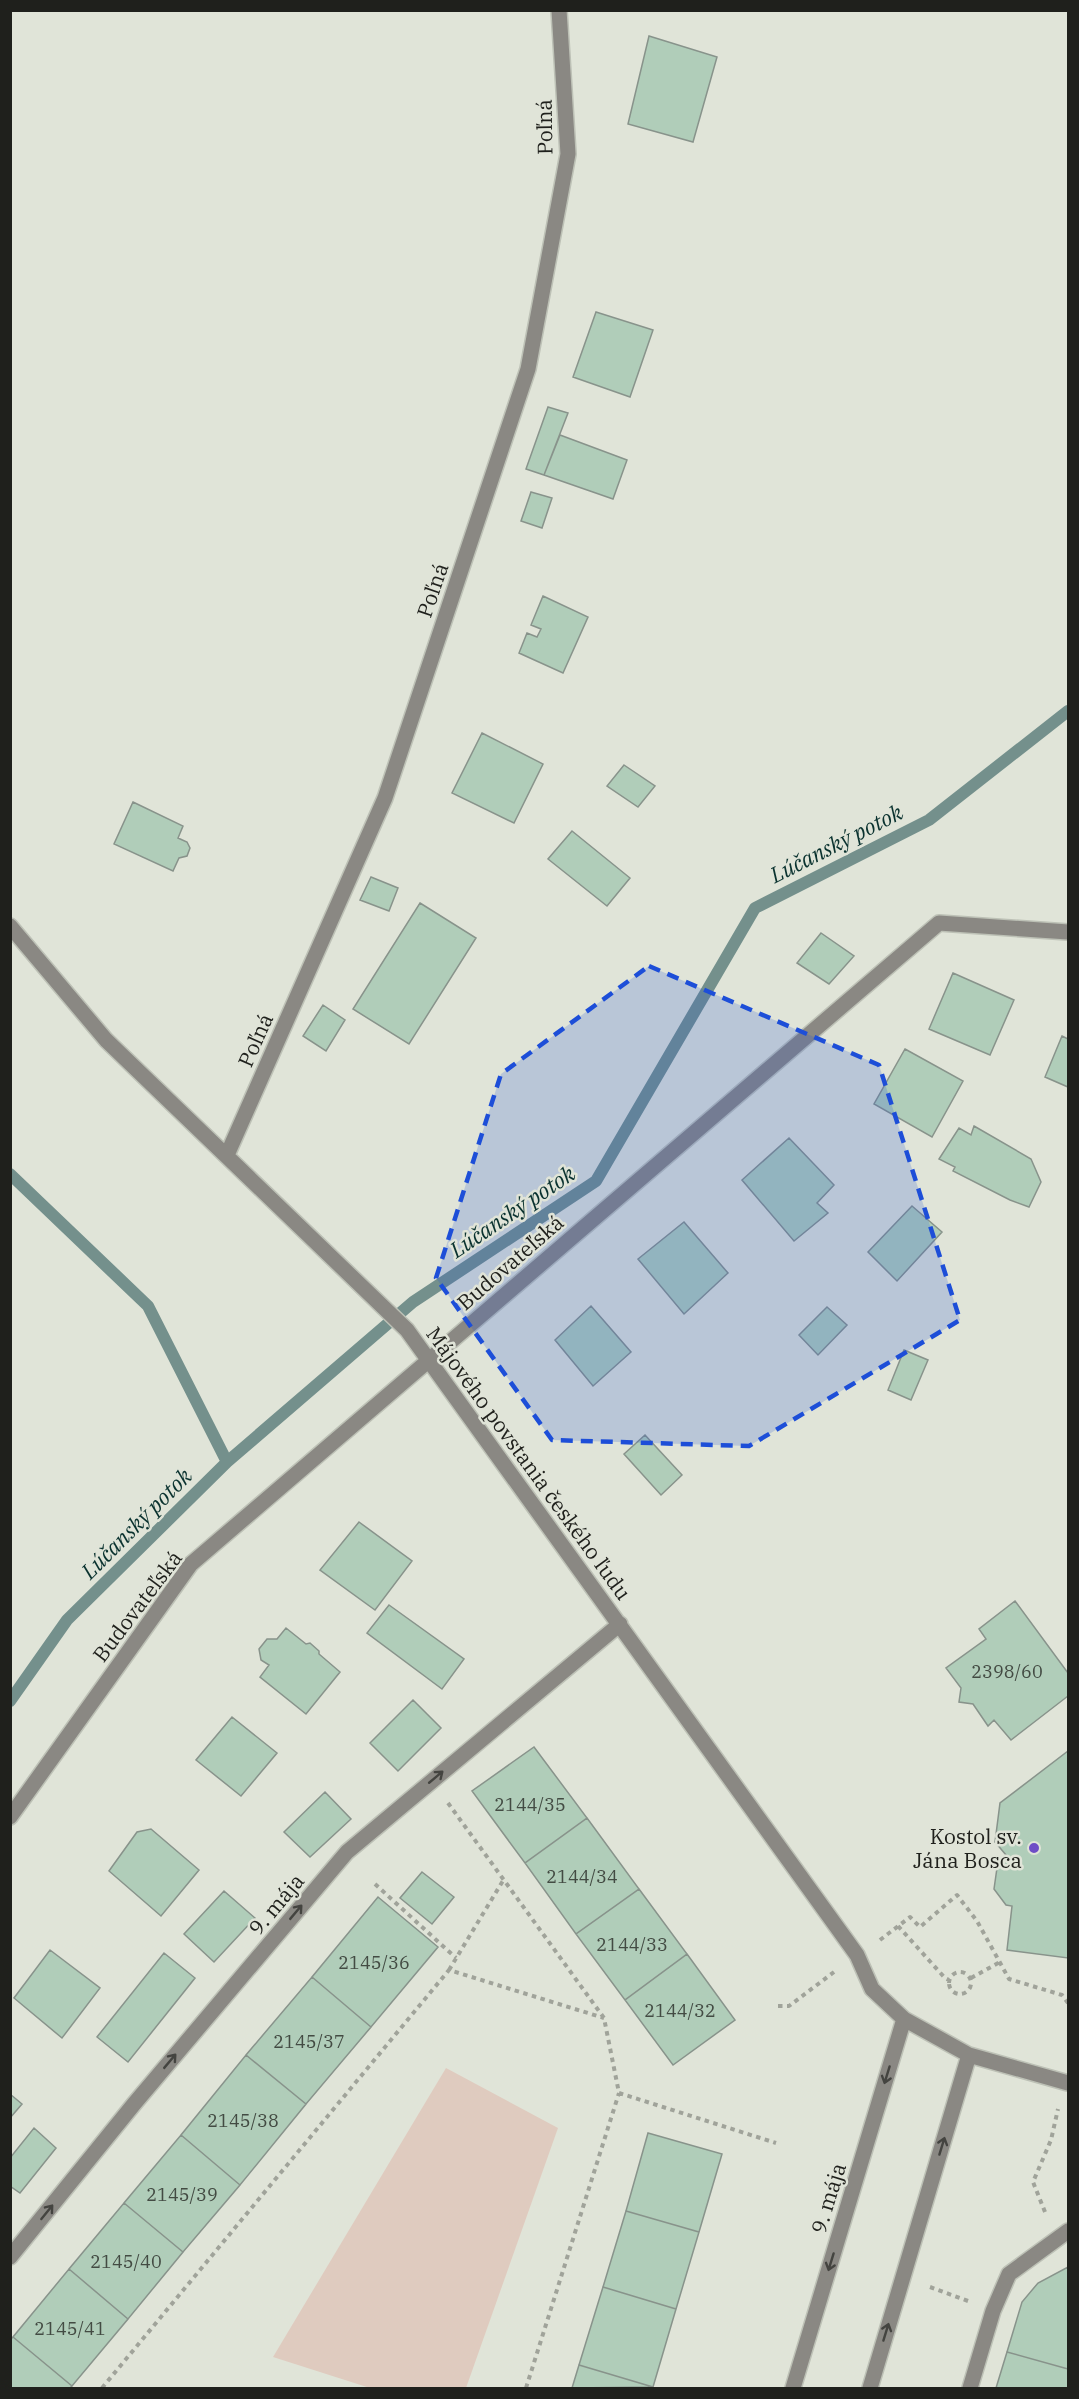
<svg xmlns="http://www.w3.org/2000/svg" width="1079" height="2399" font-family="'IBM Plex Serif',serif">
	<rect width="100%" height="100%" fill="#e0e4d8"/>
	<path fill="#dfcbbf" d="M446 2068 558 2128 466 2388H370L273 2357Z"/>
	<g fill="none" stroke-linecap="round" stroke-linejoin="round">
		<path stroke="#74908c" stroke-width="12" d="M10 1174 148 1306 227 1462
			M10 1701 67 1620 227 1462 413 1302 596 1181 755 908 929 820 1068 711"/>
	</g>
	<path fill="#b0cdb9" stroke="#88938b" stroke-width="1.5" d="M649 36 717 57 693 142 628 124Z
		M596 312 653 330 630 397 573 377Z
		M548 407 568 413 544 475 526 469Z
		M560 435 627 460 613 499 544 475Z
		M531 492 552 498 542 528 521 521Z
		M543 596 588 617 563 673 519 653 527 633 537 637 541 629 531 625Z
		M482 733 543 764 514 823 452 793Z
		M624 765 655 786 638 807 607 786Z
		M133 802 183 826 178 838 187 842 190 848 187 856 179 858 173 871 114 844Z
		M572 831 630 878 607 906 548 859Z
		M371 877 398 888 389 911 360 900Z
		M420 903 476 938 409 1044 353 1009Z
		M821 933 854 956 829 984 797 963Z
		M953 973 1014 1000 990 1055 929 1029Z
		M323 1005 345 1020 326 1051 303 1036Z
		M1062 1036 1068 1039V1087L1045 1077Z
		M905 1049 963 1081 932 1137 874 1104Z
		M974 1126 1031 1159 1041 1182 1029 1207 1010 1200 953 1171 955 1167 939 1159 959 1128 971 1135Z
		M789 1138 834 1185 817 1203 828 1213 794 1241 742 1180Z
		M912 1206 942 1232 897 1281 868 1252Z
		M684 1222 728 1273 684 1314 638 1259Z
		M591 1306 631 1352 593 1386 555 1340Z
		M827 1307 847 1325 818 1355 799 1335Z
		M904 1350 928 1360 911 1400 888 1390Z
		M645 1435 682 1475 661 1495 624 1454Z
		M359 1522 412 1561 375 1610 320 1570Z
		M1015 1601 1068 1673V1696L1011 1740 994 1720 988 1726 973 1704 959 1702 961 1688 946 1668 986 1639 979 1629Z
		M389 1605 464 1659 442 1689 367 1633Z
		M286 1628 306 1644 310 1643 319 1651V1654L340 1672 306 1714 260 1677 269 1665 261 1660 259 1649 267 1639H277Z
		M413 1700 441 1728 398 1771 370 1743Z
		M232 1717 277 1753 241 1796 196 1760Z
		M534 1747 587 1818 525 1863 472 1791Z
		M1068 1751V1958L1007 1950 1012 1906 1006 1905 994 1889 998 1861 1006 1855 995 1842 1000 1803Z
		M325 1792 351 1819 310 1857 284 1832Z
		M587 1818 639 1889 576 1934 525 1863Z
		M151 1829 199 1870 161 1916 109 1871 137 1832Z
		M422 1872 454 1897 432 1924 400 1898Z
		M639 1889 687 1954 625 2000 576 1934Z
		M224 1891 255 1918 214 1962 184 1934Z
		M378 1897 438 1947 371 2027 312 1977Z
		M50 1950 100 1988 62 2038 14 1998Z
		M164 1953 195 1978 128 2062 97 2037Z
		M687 1954 735 2020 673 2065 625 2000Z
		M312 1977 371 2027 306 2104 246 2055Z
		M246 2055 306 2104 240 2185 181 2135Z
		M10 2094 22 2104 10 2118Z
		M34 2128 56 2148 20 2193 10 2186V2158Z
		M648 2133 722 2154 699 2232 626 2211Z
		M181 2135 240 2185 183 2252 124 2203Z
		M124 2203 183 2252 128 2319 69 2269Z
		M626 2211 699 2232 676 2309 603 2287Z
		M1068 2267V2369L1007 2352 1022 2302 1038 2283Z
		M69 2269 128 2319 72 2386 13 2337Z
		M603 2287 676 2309 653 2387 579 2365Z
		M13 2337 72 2386 70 2388H10V2340Z
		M1007 2352 1068 2369V2388H996Z
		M579 2365 653 2387 572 2388Z"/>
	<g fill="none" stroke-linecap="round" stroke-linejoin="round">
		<g stroke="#bdc1b6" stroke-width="18">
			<path id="minor" d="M10 926 106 1040 407 1330 857 1955 872 1989 904 2019 969 2055 1068 2083
				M227 1155 385 798 528 369 568 154 559 10
				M10 1817 191 1564 939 923 1068 932
				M10 2257 134 2104 347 1852 620 1624
				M793 2388 904 2019
				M870 2388 969 2055
				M970 2388 993 2311 1009 2274 1068 2231"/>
		</g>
		<path stroke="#a0a39a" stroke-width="4" stroke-dasharray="4.5 4.5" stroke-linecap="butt" d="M448 1803 604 2018 619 2093 776 2143
			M375 1884 456 1958
			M898 1926 945 1978 949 1980
			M880 1940 910 1917 920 1927 957 1895 977 1921 1009 1979 1062 1995 1068 2003
			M449 1970 504 1879
			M949 1983a11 11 0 1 1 22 0a11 11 0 1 1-22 0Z
			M971 1978 1000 1962
			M778 2006H789L834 1972
			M1045 2212 1033 2182 1051 2140 1058 2109
			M930 2287 968 2301
			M102 2388 449 1970 604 2018
			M526 2388 619 2093"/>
		<use href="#minor" stroke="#8a8883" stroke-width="15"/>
	</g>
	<defs><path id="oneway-shaft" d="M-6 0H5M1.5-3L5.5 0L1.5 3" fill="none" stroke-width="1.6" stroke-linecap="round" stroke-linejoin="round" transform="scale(1.5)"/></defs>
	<g stroke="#444440">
		<use href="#oneway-shaft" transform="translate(436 1777) rotate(-40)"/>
		<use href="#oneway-shaft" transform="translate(296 1912) rotate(-50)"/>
		<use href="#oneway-shaft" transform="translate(170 2061) rotate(-50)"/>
		<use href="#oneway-shaft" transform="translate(887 2075) rotate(107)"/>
		<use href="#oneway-shaft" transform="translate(942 2146) rotate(-73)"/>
		<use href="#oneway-shaft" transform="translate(47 2212) rotate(-51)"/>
		<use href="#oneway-shaft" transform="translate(831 2262) rotate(107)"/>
		<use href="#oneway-shaft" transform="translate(886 2332) rotate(-73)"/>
	</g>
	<path fill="#1d4ed8" fill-opacity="0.2" stroke="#1d4ed8" stroke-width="4.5" stroke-dasharray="12 8" stroke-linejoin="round" d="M649 966 879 1065 960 1320 749 1446 552 1440 436 1278 501 1074Z"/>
	<circle fill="#6e4dc6" stroke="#e0e4d8" stroke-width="2" cx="1034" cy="1848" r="6"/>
	<g text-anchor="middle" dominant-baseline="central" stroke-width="5" stroke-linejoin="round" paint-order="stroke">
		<g font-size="18" fill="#434b43">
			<text x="1007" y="1671">2398/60</text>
			<text x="530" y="1804">2144/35</text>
			<text x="582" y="1876">2144/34</text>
			<text x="632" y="1944">2144/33</text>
			<text x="374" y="1962">2145/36</text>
			<text x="680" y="2010">2144/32</text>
			<text x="309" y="2041">2145/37</text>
			<text x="243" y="2120">2145/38</text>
			<text x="182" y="2194">2145/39</text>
			<text x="126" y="2261">2145/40</text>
			<text x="70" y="2328">2145/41</text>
		</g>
		<g font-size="21" fill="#1f201c" stroke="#e0e4d8">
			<text transform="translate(544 127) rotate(-91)">Poľná</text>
			<text transform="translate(432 590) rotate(-71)">Poľná</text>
			<text transform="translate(255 1040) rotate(-66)">Poľná</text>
			<text transform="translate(510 1262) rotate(-41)">Budovateľská</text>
			<text transform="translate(529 1463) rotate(54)">Májového povstania českého ľudu</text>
			<text transform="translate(137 1606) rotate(-53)">Budovateľská</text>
			<text transform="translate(276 1904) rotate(-50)">9. mája</text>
			<text transform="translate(828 2198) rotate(-73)">9. mája</text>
		</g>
		<g font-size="21" fill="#1f201c" stroke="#e0e4d8" text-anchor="end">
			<text x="1022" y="1836">Kostol sv.<tspan x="1022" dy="24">Jána Bosca</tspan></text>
		</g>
		<g font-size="22" font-style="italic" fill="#0a322f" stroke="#e0e4d8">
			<text transform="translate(836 843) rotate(-27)">Lúčanský potok</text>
			<text transform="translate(512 1211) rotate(-34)">Lúčanský potok</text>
			<text transform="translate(136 1523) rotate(-45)">Lúčanský potok</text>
		</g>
	</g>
	<rect width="1079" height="2399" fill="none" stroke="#1f201c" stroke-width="24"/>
</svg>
